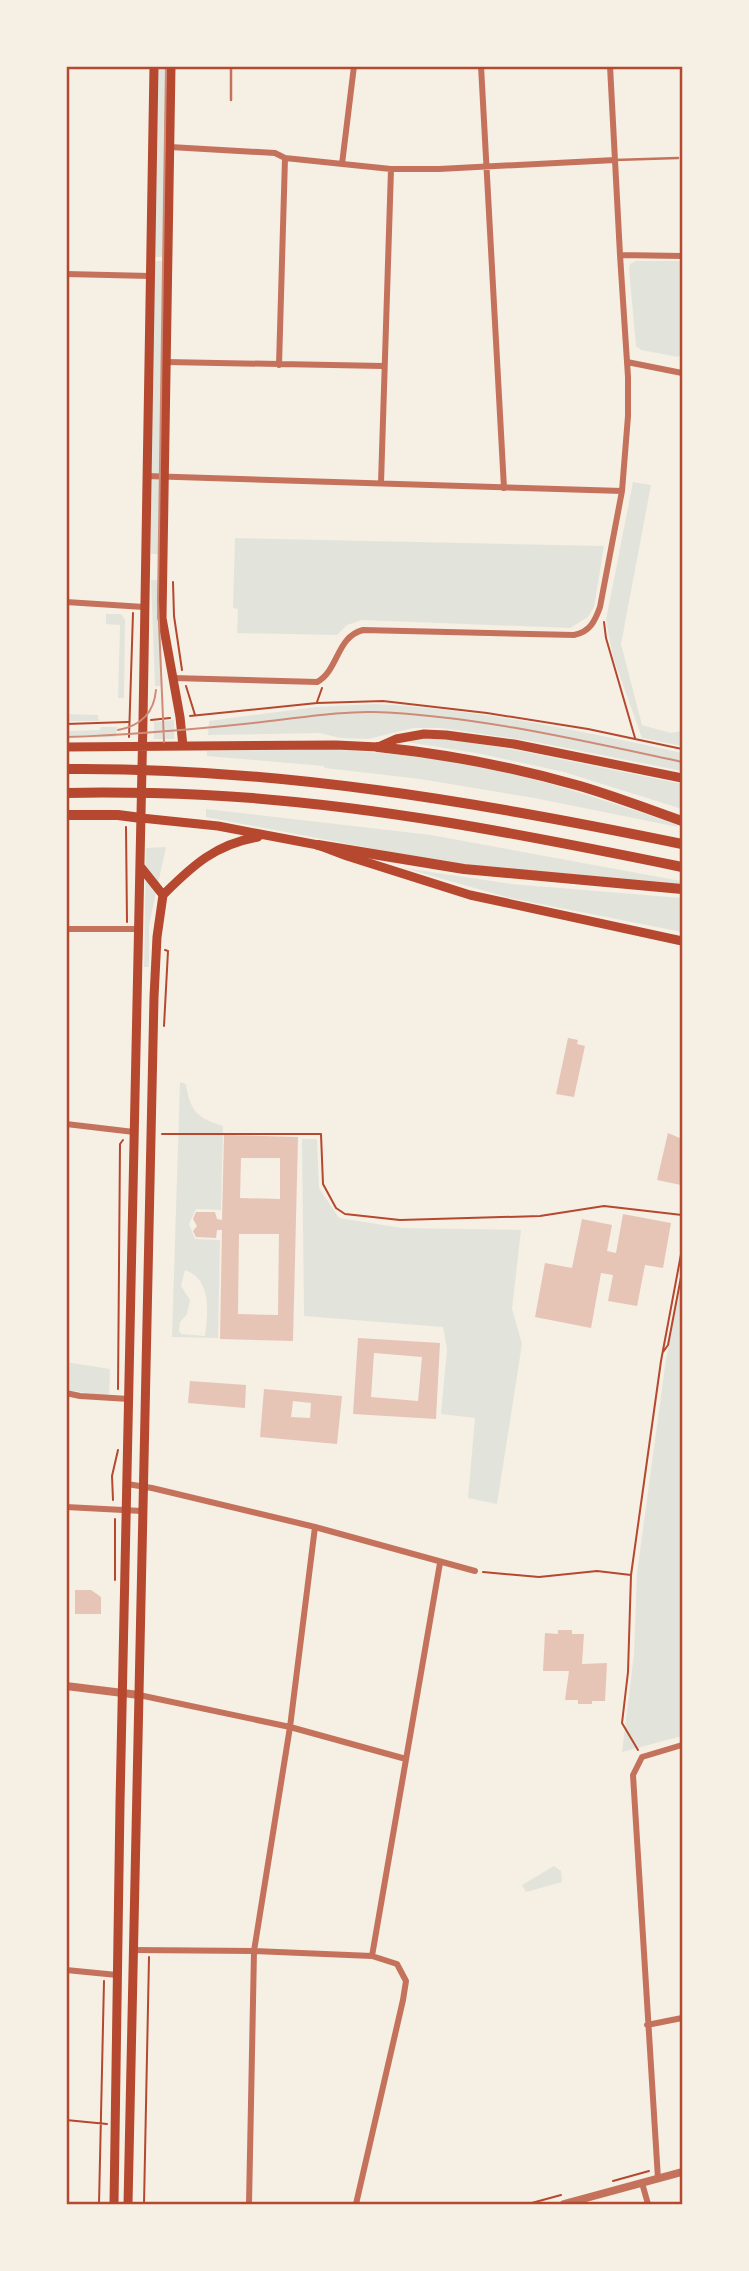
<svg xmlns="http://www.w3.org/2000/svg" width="749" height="2271" font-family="Overpass,sans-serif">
	<rect width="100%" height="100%" fill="#f6efe4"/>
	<path fill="#e2e4dc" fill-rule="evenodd" d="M157 67H169L165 257H153Z
		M153 261H165L162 476H151Z
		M636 261H682V353L678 357 641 350 636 346 629 269 630 264Z
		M151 478H161V554H151Z
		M633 482 651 485 621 644 642 725 671 733 682 731V746L642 738 613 657 606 620Z
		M235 538 604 546 594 607 588 617 570 628 362 620 347 625 337 635 237 633 238 609 233 608Z
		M151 580H160L162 686H155Z
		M106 614H121L125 620 124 698H118L120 625 106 624Z
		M375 704C478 709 581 731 682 753V771L531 741 441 728H413L368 739 340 738 320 733 208 735 209 721 316 707Z
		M67 714 98 715 99 721H67Z
		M174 720V739H154V722Z
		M101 727H117L116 737 67 738V731L100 730Z
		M421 739H444L511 749 682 784V809L564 772 476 753 407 742Z
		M321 749C386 752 449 758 512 774 567 787 621 806 676 824L678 827 534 798 420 779 325 768 324 766 207 756V751Z
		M206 809 431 835 681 881 682 884 481 866 401 854 206 817Z
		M166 847 149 925V967H144L146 848Z
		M404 868 511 884 682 898V932L510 898Z
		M180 1082 186 1084C190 1111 197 1118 223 1126L221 1210 196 1209 189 1224 195 1239 220 1240 218 1338 172 1337ZM185 1270C212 1280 208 1312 205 1336L181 1334 179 1331 180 1322 187 1314 190 1300 181 1286Z
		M302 1139H317L319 1188 339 1218 402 1228 521 1230 512 1309 522 1344 497 1504 468 1498 475 1418 441 1414 447 1349 443 1327 304 1316Z
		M682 1279V1736L622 1752 634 1654 637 1573 666 1359Z
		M66 1362 110 1369 109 1393 107 1396 67 1390Z
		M554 1866 561 1871 562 1882 526 1892 522 1885Z"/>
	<path fill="#e6c5b7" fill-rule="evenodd" d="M568 1038 578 1040 577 1044 585 1046 574 1097 556 1094Z
		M668 1133 682 1139 681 1185 657 1180Z
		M224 1135 298 1137 293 1341 220 1339 222 1230H217L216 1238 196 1237 193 1231 197 1226 193 1219 196 1212H215L217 1219 222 1220ZM241 1158H280V1199L240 1198ZM239 1234H279L278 1315 238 1314Z
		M623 1214 671 1223 663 1268 645 1265 637 1306 608 1301 613 1275 601 1273 591 1328 535 1317 545 1263 572 1268 582 1219 612 1225 607 1251 616 1253Z
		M358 1338 440 1343 436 1419 353 1414ZM374 1353 422 1357 418 1401 371 1397Z
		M190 1381 246 1385 245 1408 188 1403Z
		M264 1389 342 1396 337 1444 260 1437ZM293 1401 311 1403 310 1418 291 1417Z
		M75 1590H91L101 1597V1614H75Z
		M558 1630H572V1634H584L582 1664 607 1663 605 1701H592V1704H578V1700H565L569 1671H543L545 1633 558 1634Z"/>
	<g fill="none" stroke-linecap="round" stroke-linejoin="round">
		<path stroke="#b5482f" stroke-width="2" d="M173 582 174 616 182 670
			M604 622 606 638 635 738
			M186 686 195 715
			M317 702 322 688
			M190 716 317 703 383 701 487 713 588 729 682 749
			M151 720 170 718
			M66 724 128 722
			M129 737 133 613
			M126 827 127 922
			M164 1026 168 951 165 950
			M162 1134H321L323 1184 336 1208 345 1214 400 1220 540 1216 604 1206 682 1215
			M663 1352 668 1345 682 1272
			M118 1389 120 1144 123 1140
			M113 1500 112 1476 118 1450
			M483 1572 539 1577 597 1571 631 1575
			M115 1580V1519
			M638 1750 622 1723 628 1672 631 1575 661 1361 682 1249
			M66 2120 107 2124
			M613 2181 649 2171
			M99 2204 104 1981
			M144 2204 149 1957
			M528 2204 561 2195"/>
		<path stroke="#c5725c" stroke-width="2.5" d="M231 100V66
			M615 160 678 158"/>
		<path stroke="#c5725c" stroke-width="6" d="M481 66 504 488
			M610 66 620 255
			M170 147 275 153 285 158 391 169H439L615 160
			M342 164 354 66
			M66 274 150 276
			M166 362 383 366
			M627 362 682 373
			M279 365 285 158
			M146 476 622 491
			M381 483 391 169
			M66 602 144 607
			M173 678 317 682C339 670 336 637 363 630L574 635C590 632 595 621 600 607L622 491 628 416V377L620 255 682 256
			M66 929H139
			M66 1124 134 1132
			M66 1393 80 1396 129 1399
			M127 1484 152 1488 315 1527 475 1571
			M66 1507 142 1511
			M139 1695 290 1727 406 1759
			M133 1950 254 1951 372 1956 397 1964 406 1981 403 2000 356 2204
			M372 1956 440 1563
			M66 1970 117 1975
			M647 2025 682 2018
			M658 2179 633 1775 642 1757 682 1745
			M642 2183 648 2204
			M249 2204 254 1951 290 1727 315 1527"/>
		<path stroke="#c5725c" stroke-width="8" d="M66 1686 139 1695
			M564 2204 682 2172"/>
		<path stroke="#b5482f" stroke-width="9" d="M171 66 162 618 180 717 183 746
			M66 747 336 745 378 747 396 739 424 734 446 735 514 744 682 778
			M141 818 218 826 318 845 347 856 470 895 682 941
			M163 895C193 865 216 844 258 837
			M114 2204 120 1803 143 720 154 66
			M128 2204 154 997 157 937 163 895 140 866"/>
		<path stroke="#b5482f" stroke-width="10" d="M378 747C447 754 513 767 580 786 614 796 648 809 682 821
			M66 769C275 767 479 802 682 844
			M66 793C113 792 159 793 205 795 365 803 525 835 682 867
			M66 815H118L141 818
			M318 845 464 869 682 889"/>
		<path stroke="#cf8b77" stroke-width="2" d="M118 730C140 726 154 713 156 690
			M66 737C132 735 197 729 262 722 299 718 337 711 373 712 473 715 584 741 682 762
			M164 742 158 600 166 66"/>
	</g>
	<rect width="749" height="2271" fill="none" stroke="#f6efe4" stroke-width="136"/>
	<rect x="68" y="68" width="613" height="2135" fill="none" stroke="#b5482f" stroke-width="2.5"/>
</svg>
